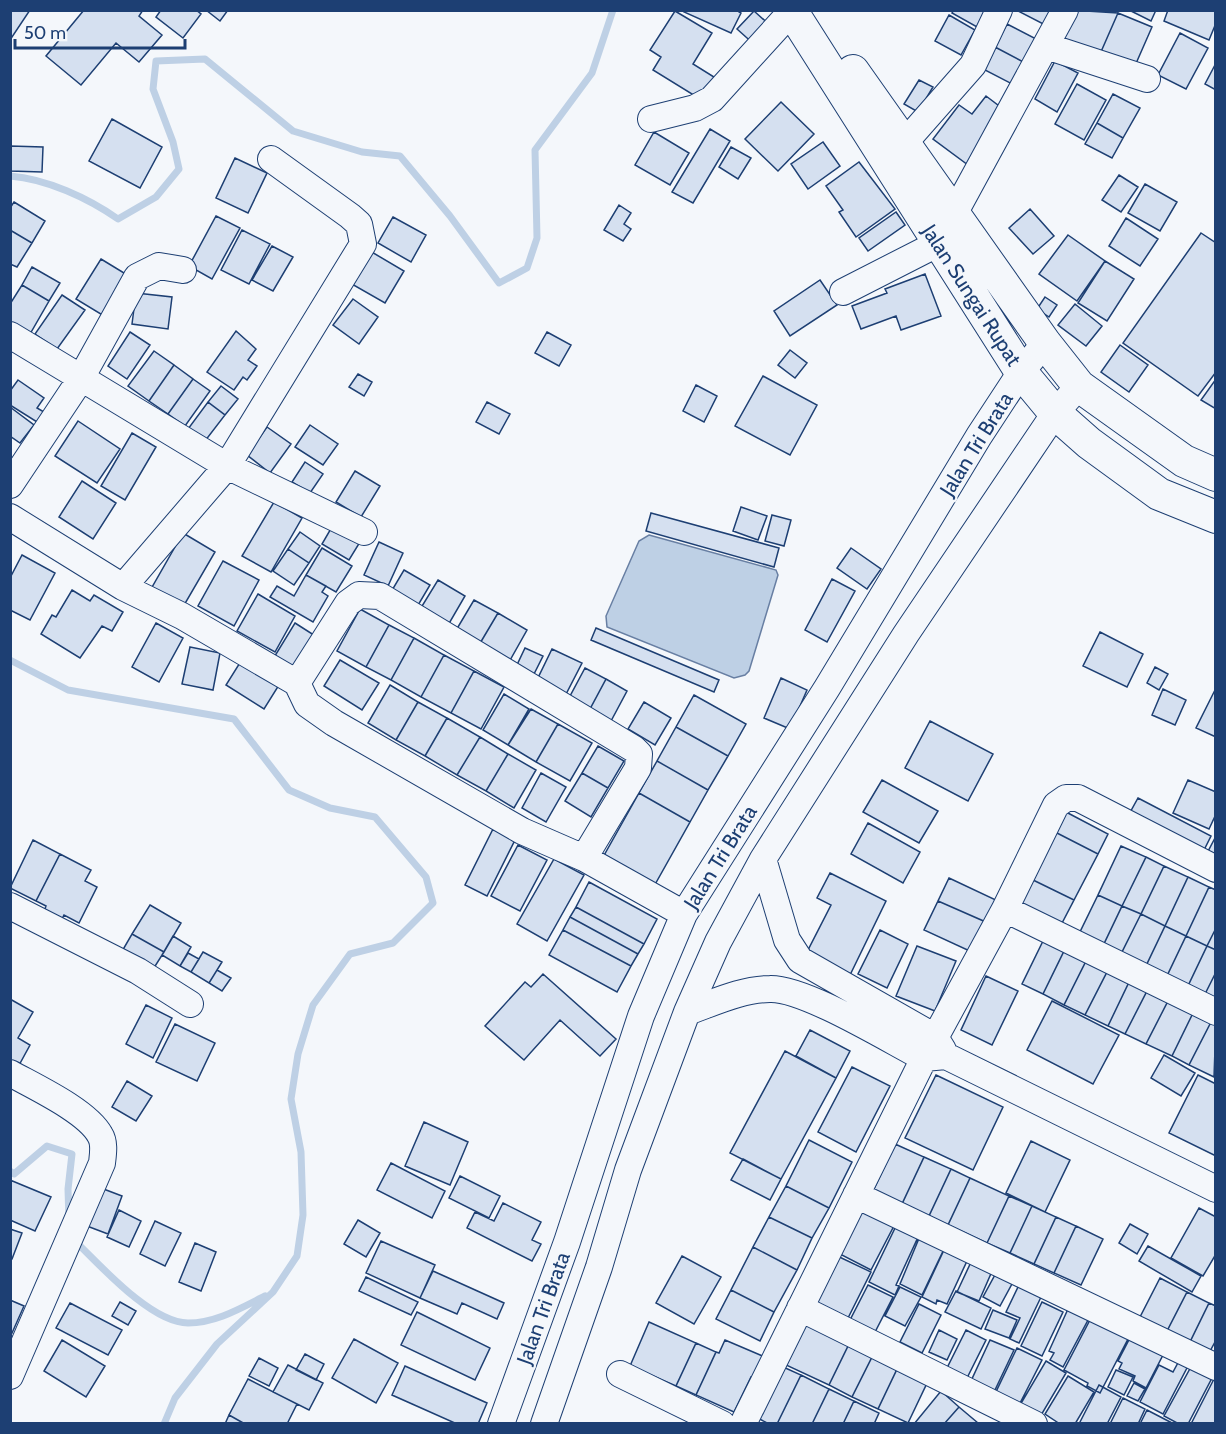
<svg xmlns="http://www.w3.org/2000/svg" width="1226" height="1434" font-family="Cabin,sans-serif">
	<rect width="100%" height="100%" fill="#f4f7fb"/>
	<path fill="#bed0e5" stroke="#687fa3" stroke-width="1.5" d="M649 535 776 570 778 575 749 671 745 675 734 678 607 627 606 616 639 541Z"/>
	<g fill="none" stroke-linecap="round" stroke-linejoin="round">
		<path stroke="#bed0e5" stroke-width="7" d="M10 176C47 179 88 198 118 219L156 197 179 169 173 142 153 89 156 61 205 59 293 131 362 152 400 156 450 216 499 283 527 268 537 238 535 150 592 73 613 10
			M10 660 68 690 234 719 289 790 330 808 375 817 426 877 433 903 393 943 350 954 313 1005 298 1054 291 1099 301 1152 303 1215 297 1256 273 1292 217 1344 175 1398 164 1424
			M10 1171 14 1174 47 1146 72 1154 68 1189 69 1221
			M74 1240C100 1265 151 1323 188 1323 216 1323 241 1308 265 1296"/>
	</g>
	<path fill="#d5e0f0" stroke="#1d3f73" stroke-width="1.5" d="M10 10H30L10 40Z
		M84 10H143L139 16 162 35 139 62 116 43 81 85 46 56Z
		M161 10H196L201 14 183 38 156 17Z
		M206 10H228L220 21Z
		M685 10H736L741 13 731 33 684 12Z
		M954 10H986L977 27 952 13Z
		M1016 10H1062L1053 29Z
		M1070 10 1118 13 1100 54 1058 36Z
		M1129 10H1156L1151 21Z
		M1168 10H1216V23L1209 40 1164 21Z
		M675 11 712 33 693 64 714 77 700 99 653 70 661 57 650 50Z
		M754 11 772 27 756 46 737 29Z
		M1118 13 1152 27 1134 68 1100 54Z
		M949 15 975 30 961 55 935 41Z
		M1007 24 1042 42 1029 65 995 47Z
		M1180 33 1208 48 1186 89 1158 75Z
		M995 47 1029 65 1018 87 983 69Z
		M1055 61 1078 73 1057 112 1035 99Z
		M1216 63V90L1205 84Z
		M919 80 933 87 918 112 904 104Z
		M1077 84 1106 100 1084 140 1055 124Z
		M1113 94 1140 108 1123 138 1097 123Z
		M986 96 1007 112 968 165 933 139 959 105 972 114Z
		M781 102 814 134 778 171 745 139Z
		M112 119 162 147 140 188 89 161Z
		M1097 123 1123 138 1112 158 1085 144Z
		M710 129 730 141 693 203 672 192Z
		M654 132 689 153 670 185 635 165Z
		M823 142 840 166 808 189 791 164Z
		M10 146 43 147 42 172 10 171Z
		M731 147 751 158 738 179 719 167Z
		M235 158 267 173 248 213 216 198Z
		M859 162 895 209 856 237 839 212 843 210 826 186Z
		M1119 175 1138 187 1121 212 1102 200Z
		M1145 184 1177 202 1160 231 1128 213Z
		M14 202 45 221 32 243 10 230V208Z
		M619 205 631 213 624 224 631 229 623 241 604 230Z
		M1030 209 1054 236 1033 254 1009 228Z
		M896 212 905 225 868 251 859 238Z
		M216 216 240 228 212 279 189 266Z
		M393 217 426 235 411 262 378 243Z
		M1126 218 1158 239 1140 266 1109 246Z
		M10 230 32 243 17 267 10 264Z
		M242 230 270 244 249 284 221 270Z
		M1201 233 1216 243V372L1198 396 1123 343Z
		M1068 235 1105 261 1077 301 1039 274Z
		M272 246 293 257 273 291 252 280Z
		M370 251 404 271 385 303 350 283Z
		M101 259 129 276 104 316 76 299Z
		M1105 261 1134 279 1107 321 1078 303Z
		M32 267 60 283 49 301 22 285Z
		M925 274 941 316 901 330 896 316 861 329 852 306 887 293 885 289Z
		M820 280 837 305 790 336 774 311Z
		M22 285 49 301 30 334 10 323V304Z
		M136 293 172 297 168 329 132 324Z
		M62 295 85 310 57 349 35 334Z
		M1045 297 1057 305 1049 317 1037 309Z
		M353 299 378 317 359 344 333 325Z
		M1075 304 1102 326 1086 346 1058 325Z
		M236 331 256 349 248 360 257 366 247 380 243 377 234 390 207 372Z
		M130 332 150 345 127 379 108 366Z
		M547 332 571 345 559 366 535 353Z
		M1120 345 1148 365 1129 392 1101 372Z
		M790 350 807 363 795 378 778 365Z
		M154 351 174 365 149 401 128 386Z
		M174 365 193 379 168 414 149 401Z
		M358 374 372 382 364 396 349 387Z
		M763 376 817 405 790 455 735 426Z
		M193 379 210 391 185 426 168 414Z
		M1216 379V409L1201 400Z
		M18 380 44 398 37 408 44 412 37 422 10 405V391Z
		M696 385 717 396 704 422 683 411Z
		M221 386 238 399 225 415 208 402Z
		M208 402 225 415 205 441 188 429Z
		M487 402 510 414 499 434 476 422Z
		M10 407 34 425 20 443 10 436Z
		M78 421 120 449 97 483 55 456Z
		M310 425 338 444 323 465 295 447Z
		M267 427 291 444 270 473 247 455Z
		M132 433 156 447 125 500 101 486Z
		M305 462 323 474 310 493 292 482Z
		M355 471 380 486 361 517 336 502Z
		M82 481 116 503 93 539 59 517Z
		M274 502 302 518 271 572 242 556Z
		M741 507 767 516 758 540 733 531Z
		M651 513 779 548 774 567 646 531Z
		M772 515 791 520 784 546 765 541Z
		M333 525 360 542 349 560 322 544Z
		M300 532 320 546 309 563 288 549Z
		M183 533 215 552 183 607 151 589Z
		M379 542 403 553 388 586 364 575Z
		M322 548 352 566 336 592 306 575Z
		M851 548 881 569 867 589 837 568Z
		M288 549 309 563 294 585 273 571Z
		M22 555 55 573 30 620 10 610V578Z
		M223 561 259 580 234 626 198 606Z
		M404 570 430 585 414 612 388 597Z
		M306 575 326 586 322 592 328 596 313 622 270 597 277 586 294 596Z
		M832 579 855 591 827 642 805 630Z
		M438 580 465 596 447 627 419 611Z
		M72 590 90 601 94 595 123 612 112 631 102 626 80 658 41 634 52 615 56 617Z
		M258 594 295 616 275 652 237 631Z
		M474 600 498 613 479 645 455 632Z
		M360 609 389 625 366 667 337 651Z
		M498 613 527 630 509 662 479 645Z
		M156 623 183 638 159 682 132 667Z
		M295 623 317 637 295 672 273 659Z
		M389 625 414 638 391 680 366 667Z
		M596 628 719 680 714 692 591 640Z
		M1100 632 1143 654 1127 687 1083 666Z
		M414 638 444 655 421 697 391 680Z
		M190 647 220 653 213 690 182 684Z
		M525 648 543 656 533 676 516 667Z
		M552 649 582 663 564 698 535 684Z
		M444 655 474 671 451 713 421 697Z
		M340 660 379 683 362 710 324 686Z
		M241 661 279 685 264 709 226 685Z
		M1155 667 1168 674 1159 690 1147 683Z
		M585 668 606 679 590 709 569 698Z
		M474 671 504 687 481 729 451 713Z
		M781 678 807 690 790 729 764 718Z
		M606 679 627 691 611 721 590 709Z
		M390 685 418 702 396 740 368 723Z
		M1216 688V737L1196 728Z
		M1163 689 1186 700 1175 725 1152 715Z
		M504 694 529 709 508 745 483 730Z
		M694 695 746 724 728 756 676 727Z
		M418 702 447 718 425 756 396 740Z
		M644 702 671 718 655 745 628 729Z
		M531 709 558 724 536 762 508 745Z
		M447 718 480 737 457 775 425 756Z
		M930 721 993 754 968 801 905 768Z
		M558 724 592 743 570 781 536 762Z
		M676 727 728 756 708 790 657 761Z
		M480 737 508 754 486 791 457 775Z
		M598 746 624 761 608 788 582 773Z
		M508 754 536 770 514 808 486 791Z
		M657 761 708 790 690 822 639 793Z
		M541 773 566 787 546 822 522 808Z
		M582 773 608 788 591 817 565 801Z
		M882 780 938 811 919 843 863 812Z
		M1188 780 1216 792V814L1209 829 1173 813Z
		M639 793 690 822 653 888 602 859Z
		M1138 798 1211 836 1201 856 1127 818Z
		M1066 812 1108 834 1098 854 1055 832Z
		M868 823 920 852 903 883 851 854Z
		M493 829 515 840 487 896 465 885Z
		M1055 832 1098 854 1074 900 1031 879Z
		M1215 838H1216V865L1204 859Z
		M33 840 60 854 36 901 10 888Z
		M518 845 547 860 520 911 491 896Z
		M1121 846 1146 857 1122 906 1098 895Z
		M60 854 91 870 85 881 97 887 79 923 64 915 61 921 44 912 46 906 36 901Z
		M1146 857 1164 866 1141 914 1122 906Z
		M554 859 584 875 547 941 517 924Z
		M1164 866 1188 877 1165 926 1141 914Z
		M830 873 886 901 850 975 806 954 831 905 817 898Z
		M1188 877 1209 887 1186 936 1165 926Z
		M949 878 998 901 988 923 938 901Z
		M1031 879 1074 900 1061 925 1019 903Z
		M589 882 657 919 644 944 576 907Z
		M1209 887 1216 890V928L1207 946 1186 936Z
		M1098 895 1122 906 1102 948 1078 936Z
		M938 901 988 923 974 953 924 930Z
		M150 905 181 923 164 952 132 934Z
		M1122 906 1141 914 1120 956 1102 948Z
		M576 907 644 944 638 954 570 917Z
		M1141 914 1165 926 1145 968 1120 956Z
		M570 917 638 954 631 966 563 930Z
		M1165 926 1186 936 1166 978 1145 968Z
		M1216 928V950L1207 946Z
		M563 930 631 966 617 992 549 955Z
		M880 930 908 944 887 988 858 974Z
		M132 934 164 952 152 971 121 953Z
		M173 936 191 947 180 966 162 955Z
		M1186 936 1207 946 1187 988 1166 978Z
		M1044 939 1065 949 1043 994 1022 984Z
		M917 946 956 961 935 1011 896 996Z
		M1207 946 1216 950V972L1204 996 1187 988Z
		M1065 949 1087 959 1064 1005 1043 994Z
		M203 952 222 962 209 983 191 972Z
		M188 953 199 959 191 972 180 966Z
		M1087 959 1108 970 1085 1015 1064 1005Z
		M217 970 231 978 222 991 209 983Z
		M1108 970 1130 980 1108 1026 1085 1015Z
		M1216 972V1001L1204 996Z
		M543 974 616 1039 600 1056 560 1020 524 1060 485 1026 525 982 531 987Z
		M986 976 1018 991 992 1045 961 1030Z
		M1130 980 1148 989 1125 1034 1108 1026Z
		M1148 989 1169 999 1146 1044 1125 1034Z
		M10 999 33 1012 18 1038 30 1045 18 1067 10 1063Z
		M1169 999 1194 1011 1172 1056 1146 1044Z
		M1052 1001 1119 1035 1093 1084 1027 1050Z
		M146 1005 172 1018 153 1058 126 1044Z
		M1194 1011 1212 1020 1189 1065 1172 1056Z
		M1212 1020 1216 1021 1214 1077 1189 1065Z
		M175 1024 215 1043 197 1081 156 1062Z
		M810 1030 850 1051 836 1078 796 1056Z
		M785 1051 836 1078 781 1179 730 1153Z
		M1164 1055 1195 1073 1181 1096 1151 1078Z
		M852 1067 890 1086 856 1152 818 1132Z
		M936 1075 1003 1107 973 1170 905 1138Z
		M1198 1075 1216 1084V1156L1169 1133Z
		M127 1081 152 1096 136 1121 112 1107Z
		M424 1122 468 1142 450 1185 405 1166Z
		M809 1140 852 1162 829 1208 786 1186Z
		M1031 1141 1070 1160 1045 1212 1006 1193Z
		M895 1144 924 1157 902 1204 873 1191Z
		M924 1157 951 1169 929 1216 902 1204Z
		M743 1159 781 1179 770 1200 731 1180Z
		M391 1163 445 1191 432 1218 377 1190Z
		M951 1169 970 1178 948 1225 929 1216Z
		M460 1176 500 1196 489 1218 449 1198Z
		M970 1178 1009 1196 987 1243 948 1225Z
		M10 1180 51 1197 35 1231 10 1220Z
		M93 1185 122 1196 108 1234 79 1223Z
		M786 1186 829 1208 812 1238 769 1217Z
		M1009 1196 1032 1206 1010 1253 987 1243Z
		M859 1201 897 1220 871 1270 834 1251Z
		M503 1203 541 1222 532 1240 541 1244 532 1261 467 1228 475 1212 494 1221Z
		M1032 1206 1056 1217 1034 1264 1010 1253Z
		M1199 1208 1216 1217V1254L1203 1276 1171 1258Z
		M119 1210 141 1221 129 1247 107 1237Z
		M769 1217 812 1238 797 1270 753 1247Z
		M1056 1217 1076 1226 1054 1273 1034 1264Z
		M358 1220 380 1233 366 1257 344 1244Z
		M155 1221 181 1233 165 1266 140 1254Z
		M897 1224 919 1235 896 1285 899 1286 895 1295 869 1282Z
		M1130 1224 1148 1234 1137 1254 1119 1243Z
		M1076 1226 1103 1239 1081 1285 1054 1273Z
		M10 1229 22 1233 12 1259H10Z
		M920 1236 945 1247 922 1295 900 1284Z
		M381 1241 435 1265 420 1298 366 1273Z
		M195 1243 216 1252 201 1291 179 1282Z
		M1148 1246 1201 1276 1192 1292 1139 1261Z
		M753 1247 797 1270 774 1312 731 1290Z
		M944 1250 967 1261 947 1304 937 1300 936 1304 922 1297Z
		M831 1253 871 1272 848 1318 808 1298Z
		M682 1256 721 1277 694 1324 656 1303Z
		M972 1260 993 1269 979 1301 957 1292Z
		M433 1271 504 1303 497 1319 462 1303 457 1314 420 1298Z
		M996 1273 1013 1282 1000 1306 983 1297Z
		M366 1277 418 1302 411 1315 359 1291Z
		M1160 1278 1187 1292 1166 1333 1139 1319Z
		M868 1285 893 1297 874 1334 849 1322Z
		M1019 1285 1042 1295 1019 1343 1010 1339 1020 1318 1006 1312Z
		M900 1287 921 1297 905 1326 885 1316Z
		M731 1290 774 1312 760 1341 716 1319Z
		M956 1291 991 1308 981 1329 945 1312Z
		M1187 1292 1209 1303 1189 1344 1166 1333Z
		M10 1300 24 1306 12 1333 10 1332Z
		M120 1302 136 1311 128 1325 112 1316Z
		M1042 1302 1063 1312 1042 1356 1021 1346Z
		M70 1303 122 1330 108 1355 56 1328Z
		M1209 1303 1216 1306V1340L1209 1353 1189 1344Z
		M919 1304 941 1315 922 1353 900 1342Z
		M1068 1309 1088 1320 1063 1367 1050 1360 1054 1353 1049 1351Z
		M993 1310 1017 1320 1009 1338 985 1329Z
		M417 1312 490 1348 475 1380 401 1345Z
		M1091 1318 1129 1337 1100 1393 1087 1386 1088 1383 1064 1370Z
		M649 1322 696 1343 676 1386 630 1366Z
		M806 1323 849 1344 829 1385 786 1365Z
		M939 1330 957 1339 947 1360 929 1352Z
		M966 1330 986 1340 966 1380 946 1370Z
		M1131 1336 1164 1353 1146 1388 1133 1381 1135 1376 1119 1369 1122 1363 1118 1361Z
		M354 1339 398 1363 376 1403 332 1378Z
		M62 1340 105 1366 86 1397 44 1371Z
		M725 1340 765 1357 756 1379 751 1377 734 1412 696 1395 716 1352 719 1353Z
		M990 1340 1014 1350 994 1392 971 1381Z
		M696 1343 716 1352 696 1395 676 1386Z
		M849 1344 873 1355 852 1397 829 1385Z
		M1017 1348 1042 1360 1018 1407 994 1396Z
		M305 1354 324 1364 316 1380 296 1370Z
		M873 1355 898 1367 878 1409 852 1397Z
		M259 1358 278 1368 269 1386 249 1376Z
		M1180 1359 1189 1364 1163 1414 1140 1402 1159 1365 1173 1372Z
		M1046 1361 1066 1373 1040 1417 1020 1405Z
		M288 1365 323 1383 309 1410 273 1392Z
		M1192 1365 1213 1376 1188 1424H1179L1164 1416Z
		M405 1366 487 1403 478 1424H457L392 1395Z
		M781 1366 801 1375 777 1424H769L756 1417Z
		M898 1367 928 1381 908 1423 878 1409Z
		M1116 1370 1133 1377 1124 1395 1108 1387Z
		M801 1375 829 1389 812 1424H777Z
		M1068 1376 1094 1392 1075 1424H1060L1045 1414Z
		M1215 1377 1216 1424H1191Z
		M248 1379 297 1404 287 1424H245L229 1415Z
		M1134 1383 1145 1389 1138 1401 1127 1396Z
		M1099 1385 1121 1397 1107 1424H1079Z
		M829 1389 854 1401 843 1424H812Z
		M941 1391 959 1407 944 1424H914Z
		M1123 1398 1145 1409 1138 1424H1110Z
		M854 1401 879 1413 874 1424H843Z
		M959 1407 978 1423 977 1424H944Z
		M1147 1410 1174 1424H1140Z
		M229 1415 245 1424H225Z"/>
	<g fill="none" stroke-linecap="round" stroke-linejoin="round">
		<g stroke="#1d3f73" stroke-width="28">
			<path id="minor" d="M1046 46 1147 79
				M651 119 695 108 712 99 791 12
				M892 157 973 65 999 10
				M943 227 954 214 1065 10
				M843 292 939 243
				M10 335 227 466 364 532
				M10 485 80 380 137 277 159 266 183 270
				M10 517 123 587 182 616 297 683 307 704 334 723 522 831 584 858 684 914
				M123 587 227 466 363 244 359 224 350 216 271 159
				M297 683 348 603 359 595 380 596 634 749 639 754 638 768 584 858
				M763 859 787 940 800 960 935 1037 943 1050
				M10 906 138 971 190 1004
				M1005 909 1216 1012
				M687 1012C713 1003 742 989 770 989 805 988 889 1040 924 1058L946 1056 1216 1189
				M10 1073C35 1087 87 1111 100 1135 105 1143 103 1154 102 1163L10 1376
				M856 1195 1216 1367
				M800 1308 1034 1424
				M620 1374 722 1424
				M501 1424 567 1242 641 1016 684 914 827 688 979 436 1021 372 1045 343
				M544 1424 599 1267 628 1170 687 1012 718 942 763 859 906 634 1055 413 1079 386
				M743 1424 924 1058 1005 909 1056 805 1066 798H1078L1216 869"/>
		</g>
		<g stroke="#1d3f73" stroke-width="34">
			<path id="major" d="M791 10 1021 372 1055 413 1089 443 1159 494 1216 517
				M853 71 1045 343 1079 386 1184 461 1216 475"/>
		</g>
		<use href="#minor" stroke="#f4f7fb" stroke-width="26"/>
		<use href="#major" stroke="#f4f7fb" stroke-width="32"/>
	</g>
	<g text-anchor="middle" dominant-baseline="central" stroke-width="4.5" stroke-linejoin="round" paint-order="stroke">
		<g font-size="21" fill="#1d3f73" stroke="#f4f7fb">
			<text transform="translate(972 295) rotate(57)">Jalan Sungai Rupat</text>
			<text transform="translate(976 444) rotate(-58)">Jalan Tri Brata</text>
			<text transform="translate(720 857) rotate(-58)">Jalan Tri Brata</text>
			<text transform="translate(543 1308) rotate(-70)">Jalan Tri Brata</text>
		</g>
	</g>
	<rect width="1226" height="1434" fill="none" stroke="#1d3f73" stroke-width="24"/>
	<path d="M15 39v9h170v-9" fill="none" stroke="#1d3f73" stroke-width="3"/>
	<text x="24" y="39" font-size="18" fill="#1d3f73" stroke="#f4f7fb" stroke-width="4.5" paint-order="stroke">50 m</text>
</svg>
